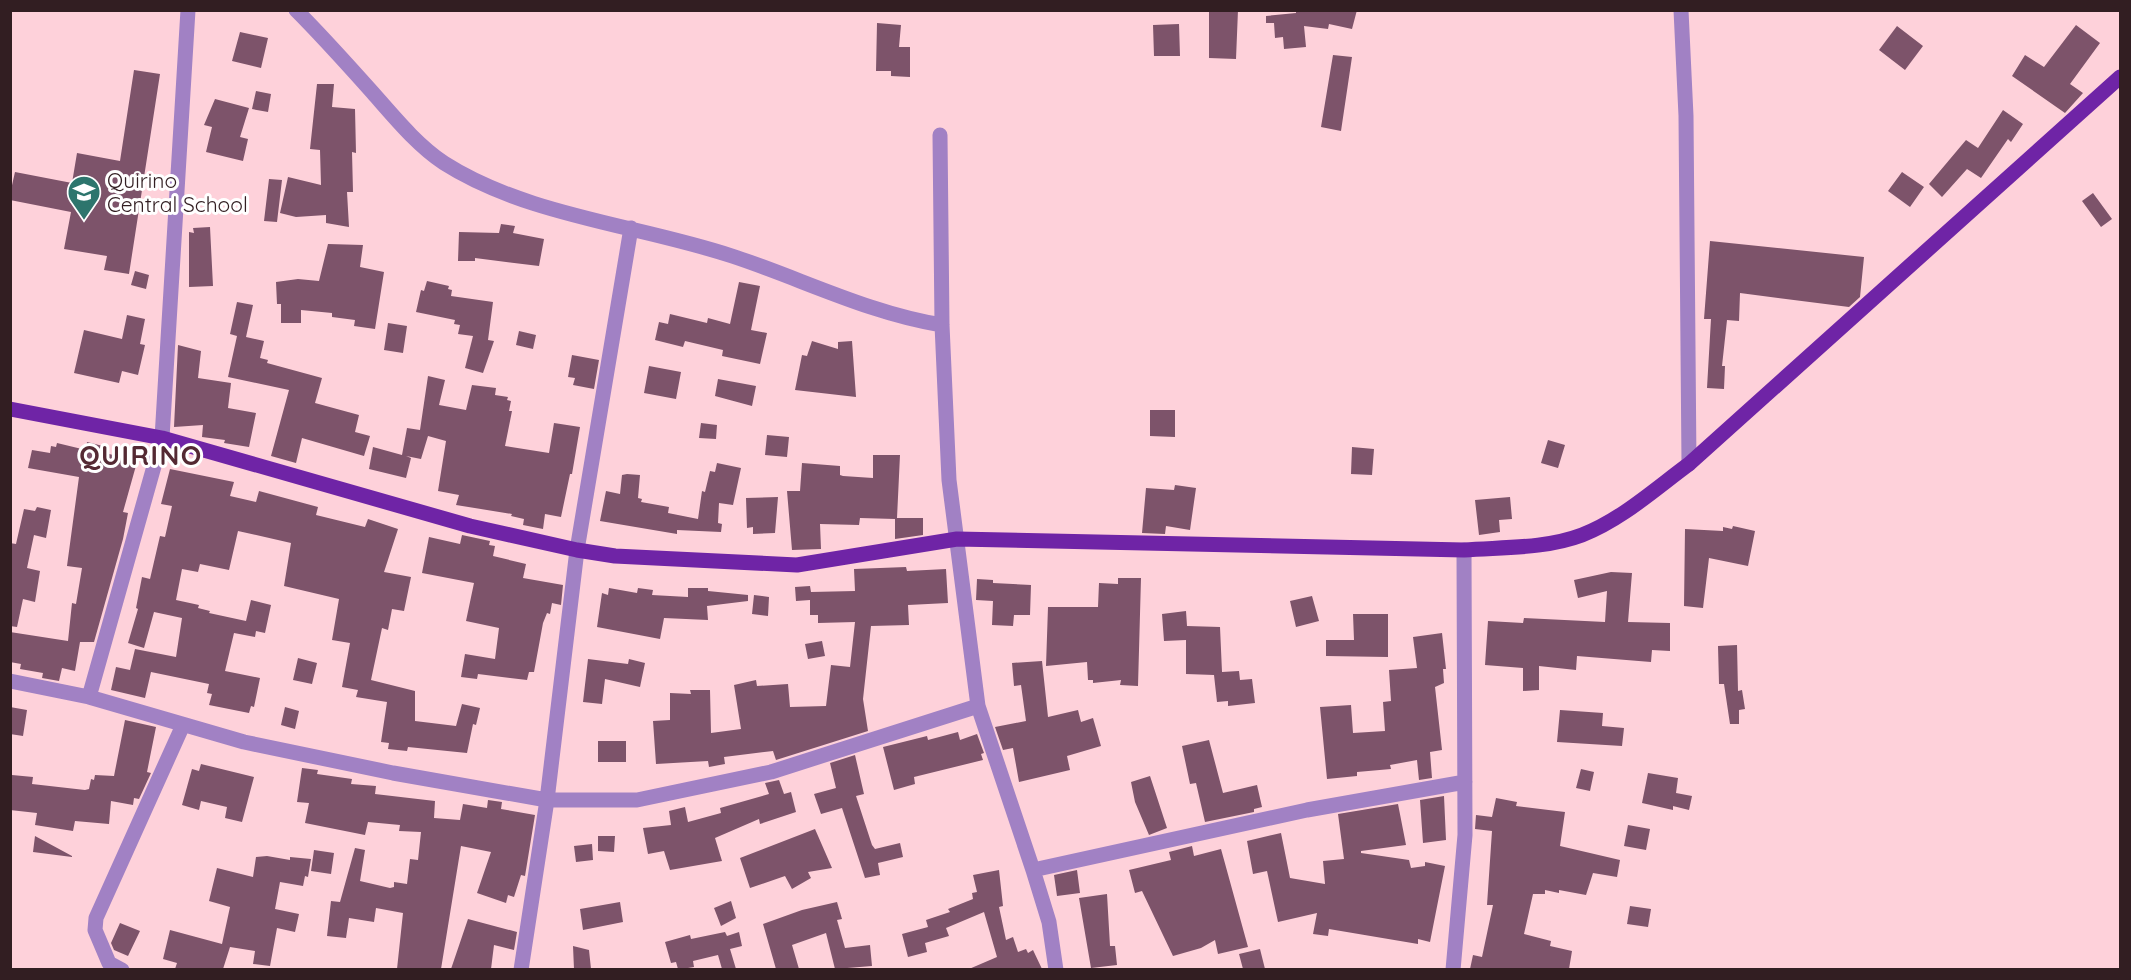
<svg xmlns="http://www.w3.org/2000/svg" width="2131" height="980" font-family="Quicksand,sans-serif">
	<rect width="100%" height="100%" fill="#fed1da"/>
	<path fill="#7d536a" d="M1209 10H1238L1236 59 1209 58Z
		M1296 10H1357L1352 29 1329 24 1328 29 1304 26 1306 47 1284 49 1283 37 1275 38 1274 23H1266V16L1296 13Z
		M877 23 901 25 899 47H910V77L891 76V71H876Z
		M1179 24 1180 56H1154L1153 25Z
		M2076 25 2100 43 2070 84 2083 93 2065 113 2012 76 2025 55 2044 67Z
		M1897 26 1923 46 1905 70 1879 50Z
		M240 32 268 38 261 68 232 61Z
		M1333 55 1352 57 1341 131 1321 127Z
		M134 70 160 74 129 274 104 270 107 256 64 249 71 212 10 200V194L15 172 72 183 77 153 120 161Z
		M317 84H334L332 107 355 109 356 153 352 152 353 192H347L349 227 326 223V215L296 217 280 213 288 177 321 185 320 150 310 149Z
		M256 91 271 94 268 112 252 109Z
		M215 99 249 108 240 137 248 139 243 161 206 152 212 127 204 125Z
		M2003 110 2023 124 2011 142 2008 139 1981 178 1967 169 1942 197 1929 184 1966 140 1978 148Z
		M1902 172 1924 187 1910 207 1888 191Z
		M269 179 282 180 277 222 264 221Z
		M2093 193 2112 219 2101 227 2082 201Z
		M501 224 515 226 513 233 544 239 539 266 475 258V261H458L459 232 499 233Z
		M210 227 213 286 189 287V232L194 233 193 228Z
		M1710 241 1864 257 1860 297 1849 307 1740 293 1739 321 1727 320 1722 366H1725L1724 389 1707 388 1711 319H1704Z
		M328 244 363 245 360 267 384 272 375 329 354 326 355 320 332 317V313L301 310V323H281V304H277L276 282 298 279 319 281Z
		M135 271 149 275 146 289 131 285Z
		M427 281 449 286 448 289 452 290 451 296 493 302 488 340 494 341 483 373 465 368 473 336 458 334 460 325 454 324 455 320 416 312 421 290 424 291Z
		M739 282 760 286 751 330 767 333 760 364 722 356 723 350 685 341 683 347 655 340 659 322 668 324 670 314 707 323 708 318 730 324Z
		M237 302 253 305 246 337 264 341 260 358 268 360 267 363 322 378 315 403 359 415 355 432 370 436 364 456 302 438 296 463 271 456 289 390 228 377 237 336 230 334Z
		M127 315 145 319 140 344 145 345 138 375 122 371 119 383 74 373 84 330 122 339Z
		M388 323 407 326 403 353 384 350Z
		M519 331 536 335 533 349 516 345Z
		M812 341 838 349V342L852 341 856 397 795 390 802 355 807 356Z
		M178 345 201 351 198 378 231 383 228 408 256 413 249 447 224 443 225 440 202 437 203 425 174 427Z
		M572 355 599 360 594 389 573 385 575 378 568 377Z
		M649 366 681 372 676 399 644 393Z
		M428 376 445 380 439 405 466 410 472 385 496 388 495 395 508 397 507 400 511 401 509 411H512L505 446 549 453 554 423 580 427 572 474H570L561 517 545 514 543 529 523 525 524 519 511 516 512 514 456 505 459 495 438 491 446 441 428 436 421 459 406 456 411 458 406 478 369 469 373 447 402 455 407 428 420 430Z
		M718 379 756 386 752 406 715 396Z
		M1150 410H1175V437L1150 436Z
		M701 423 717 425 716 439 699 438Z
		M767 435 789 437 787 457 765 455Z
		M1548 440 1565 445 1558 468 1541 463Z
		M87 442 107 447 106 453 137 462 123 512 128 513 123 539 94 642H80L75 671 62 668 59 681 42 678 43 673 20 669 21 664 10 662V632L68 641 72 603 76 604 82 568 67 566 79 477 28 468 32 450 50 453 51 446 56 447 57 443 86 450Z
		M1352 447 1374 449 1372 475 1351 474Z
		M873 455H900L897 518H923V535L895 539V519L860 518 859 525 820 524 821 549 792 550 787 491H800L802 463 840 466V475L843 476 873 478Z
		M717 463 741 468 733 505 719 503 718 523 722 524 721 532 677 530V534L600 521 606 491 620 494 622 475 627 474 640 475 638 498 642 499 641 502 669 507 668 513 698 519 702 491 705 492 710 471 715 472Z
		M170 469 234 482 230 496 256 502 259 491 318 507 316 515 365 527 368 519 398 529 384 572 411 577 404 611 392 609 388 630 382 628 371 680 415 691V721L456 726 462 704 480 708 476 725 473 724 467 753 408 747 407 751 388 749 389 743 381 742 387 702 356 697 358 690 342 687 350 643 332 640 339 599 284 586 291 543 238 531 229 570 200 564 198 572 182 569 176 600 199 605 198 608 210 611 209 613 246 621 251 600 271 605 265 633 256 631 255 637 234 633 225 671 260 678 254 707 251 706 249 713 209 705 212 694 207 693 209 684 151 672 145 698 111 690 116 667 130 670 135 649 176 657 182 618 154 612 144 648 128 643 138 609 136 608 142 577 150 579 160 536 165 537 172 506 161 504Z
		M1175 485 1196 488 1190 530 1166 526 1165 534 1142 533 1146 488 1174 490Z
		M778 497 775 533 753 534V527L747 528 746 498Z
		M1510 497 1512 519 1499 520 1500 532 1479 535 1475 500Z
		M37 507 51 510 46 538 34 535 27 568 40 571 35 602 23 599 17 627 10 626V543L16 544 24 509 35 511Z
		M1733 526 1755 531 1748 566 1709 558 1703 608 1684 606 1685 529 1723 531V527L1732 529Z
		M462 535 490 541 489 545 495 546 493 556 526 564 523 578 563 585 561 605 552 603 550 614 547 613 543 623 534 672H529L527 680 478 674 477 679 461 677 465 654 495 659 499 628 466 621 474 583 422 573 429 537 460 544Z
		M906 567 907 571 946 569 948 603 908 605 909 625 871 626 863 699 868 731 776 760 773 751 724 757 725 764 709 767 708 761 656 764 653 721 670 720V693L691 694 690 690H710L711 733 741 729 734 685 756 680 757 686 788 684 790 707 826 706 831 665 850 667 855 622 818 623V615H810V600L796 601 795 587 810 586 811 592 855 591 854 569Z
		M1611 572 1632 573 1628 622 1670 623V651L1652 650 1651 662 1577 656 1576 670 1539 666V690L1523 691V668L1485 665 1488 621 1523 623 1524 618 1605 622 1607 591 1578 598 1574 580Z
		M1118 578H1141L1138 686 1120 685 1121 680 1093 683V680H1088L1087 662 1046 666 1048 607H1098L1099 583 1118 584Z
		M977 579 993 580V583L1031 585 1030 615H1014L1013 626 992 625 993 601 976 600Z
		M609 588 637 593 638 588 653 590 652 595 688 597V588H708V591L748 595V601L707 606 708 620 664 618 660 639 597 627 602 593 608 595Z
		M754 595 769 597 768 616 752 614Z
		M1312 596 1319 621 1296 627 1290 601Z
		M1186 611 1187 626 1220 627 1222 672 1239 671 1240 680 1252 679 1255 703 1228 706V701L1217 702 1214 675 1186 674V640L1164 641 1162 614Z
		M1353 614H1388V657L1326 656V640H1354Z
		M1442 633 1446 669H1443L1444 683 1435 687 1442 750 1430 752 1432 778 1419 780 1417 760 1390 765 1391 769 1357 772V776L1327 779 1320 707 1351 705 1353 733 1385 731 1383 702 1391 701 1389 670 1417 668 1413 637Z
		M822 641 825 656 808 659 805 644Z
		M1737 645 1738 691 1742 690 1745 709 1739 710V724H1730L1724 684H1719L1718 646Z
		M298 658 317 663 312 684 293 680Z
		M588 659 628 664 629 659 645 663 640 687 605 679 602 704 583 702Z
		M1042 661 1048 717 1078 710 1081 722 1093 718 1101 746 1067 756 1070 770 1019 782 1013 748 1003 750 995 727 1026 721 1021 685 1014 686 1012 663Z
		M10 707 27 710 23 736 10 734Z
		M285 707 299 711 295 729 281 725Z
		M1560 710 1603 713 1602 726 1624 728 1622 746 1557 742Z
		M125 720 156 727 147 772 151 773 139 799 134 798 133 805 111 801 109 824 75 821 73 831 35 825 37 813 10 810 12 775 33 777 32 784 85 790 89 789 91 779 94 780 95 775 114 776Z
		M958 732 960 740 977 734 984 753 981 754 983 760 914 777 915 784 894 790 883 747 927 736 928 740Z
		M1209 740 1223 793 1257 785 1262 807 1254 809V812L1205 822 1196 783 1190 784 1182 746Z
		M598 741H626V762H598Z
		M855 755 864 794 856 796 872 845 875 849 900 843 903 857 878 863 880 875 865 878 842 808 821 814 814 794 836 788 830 763Z
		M201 764 254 777 242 822 225 818 227 807 201 801 199 810 182 805 192 769 199 771Z
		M302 768 318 770 317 774 352 779 351 784 376 786 375 794 435 801 434 818 460 820 463 804 487 808 488 800 502 802 501 809 535 815 525 876 521 875 514 897 508 895 506 903 477 893 491 852 461 846 441 969H397L403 913 376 908 374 922 349 918 346 938 327 936 331 901 340 902 355 848 365 850 360 881 390 888 394 887V882L407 884 410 859 418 860 421 832 399 831 400 825 368 822 365 835 305 823 309 803 297 802Z
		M1581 769 1594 772 1590 791 1576 788Z
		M1648 773 1678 778 1676 793 1692 796 1689 810 1673 806V810L1642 803Z
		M1150 776 1167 828 1149 835 1135 802 1131 782Z
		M779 780 784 794 791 792 796 812 760 824 759 819 715 838 722 861 670 870 664 851 648 854 643 828 671 825 669 811 685 807 688 822 721 813 720 808 769 794 765 783Z
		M1444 796 1446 840 1423 843 1420 800Z
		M1496 798 1517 802 1516 806 1565 812 1560 846 1620 860 1617 877 1593 873 1586 895 1559 890V893L1545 890V894H1533L1524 934 1551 941 1550 946 1572 951 1569 969H1470L1473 955 1482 957 1493 905H1487L1492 831 1475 829 1476 815 1492 817Z
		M1398 804 1406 845 1361 851V853L1409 860 1411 868 1425 866V862L1445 866 1430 942 1418 939V944L1329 929 1328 936 1313 934 1317 913 1278 922 1267 871 1253 874 1247 841 1281 833 1290 878 1325 884 1323 861 1344 859 1338 814Z
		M1628 825 1650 829 1646 850 1624 846Z
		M815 829 832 868 808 872 811 878 792 889 785 876 750 888 740 858Z
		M35 836 72 856V857L33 852Z
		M598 836H615L614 852 598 851Z
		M592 844 593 860 576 862 574 846Z
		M1192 846 1194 856 1221 849 1248 947 1218 954 1215 940 1201 948 1173 956 1142 891 1135 893 1129 870 1171 860 1169 852Z
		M314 850 334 853 331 874 311 871Z
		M267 856 290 860V857L311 859 308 877 305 876 303 886 280 882 275 909 299 914 295 932 277 928 270 966 253 964 255 951 230 947 223 969H175L177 963 163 959 170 930 222 944 230 907 209 901 217 868 253 877 256 857Z
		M999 870 1003 906 999 907 1006 940 1013 937 1018 952 1026 949 1028 953 1033 950 1042 969H969L997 957 984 912 946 928 949 936 925 943 927 952 908 957 902 934 928 927 926 920 950 912 948 909 973 899 972 893 977 892 973 875Z
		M1077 870 1080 893 1057 896 1054 875Z
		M1107 894 1110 946H1115L1117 965 1091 968 1079 898Z
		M731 901 736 918 721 926 714 908Z
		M620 902 623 922 583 930 580 909Z
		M837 902 842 919 837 920 845 948 870 945 872 966 835 969 826 933 792 945 799 969H776L763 924 802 910Z
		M1630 906 1651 909 1648 927 1627 924Z
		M468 919 517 932 514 950 494 945 491 969H451Z
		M120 923 140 931 128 956 114 950 111 943Z
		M725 932 727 936 739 932 742 946 730 949 736 969H722L718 955 693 961 694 967 682 969H678L676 962 671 963 665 942 690 935 691 939Z
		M573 946 589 950 591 969H574Z
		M1260 949 1265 969H1243L1239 954Z"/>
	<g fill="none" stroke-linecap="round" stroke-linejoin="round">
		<path stroke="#a181c4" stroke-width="15" d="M296 10C323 37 348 65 373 93 395 118 417 145 444 163 527 216 639 225 732 256 802 279 868 313 942 325
			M1681 10 1686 116 1689 464
			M940 135 942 325 949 480 978 706 1033 870 1049 922 1056 970
			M10 681 89 697 244 742 393 773 547 800H637L771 772 978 706
			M89 697 162 438 188 10
			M1033 870 1307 810 1465 782
			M122 970 109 963 95 930 96 918 183 725
			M521 970 547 800 577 550 631 228
			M1453 970 1465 835 1464 550"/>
		<path stroke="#6f24a6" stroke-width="15" d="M10 409 162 438 470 526 577 550 615 556 797 565 957 539 1464 550C1502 547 1545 549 1582 535 1621 520 1655 489 1689 464L2120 77"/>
	</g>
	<defs>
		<g id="school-pin" transform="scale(1.725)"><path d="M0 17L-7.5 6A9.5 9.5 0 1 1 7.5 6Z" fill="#2d756d" stroke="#fff"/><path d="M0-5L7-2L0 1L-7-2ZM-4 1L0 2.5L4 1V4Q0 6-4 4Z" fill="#fff"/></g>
	</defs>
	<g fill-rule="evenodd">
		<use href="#school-pin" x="84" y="192"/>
	</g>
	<g text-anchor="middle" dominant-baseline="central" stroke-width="6" stroke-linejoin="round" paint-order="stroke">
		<g font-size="21" fill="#321e22" stroke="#fff" text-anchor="start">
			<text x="107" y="180">Quirino<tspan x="107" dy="24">Central School</tspan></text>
		</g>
		<g font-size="27" font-weight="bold" letter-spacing="1.5" fill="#542933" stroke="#fff">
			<text x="141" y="455">QUIRINO</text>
		</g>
	</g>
	<rect width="2131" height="980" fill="none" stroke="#321e22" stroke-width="24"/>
</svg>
